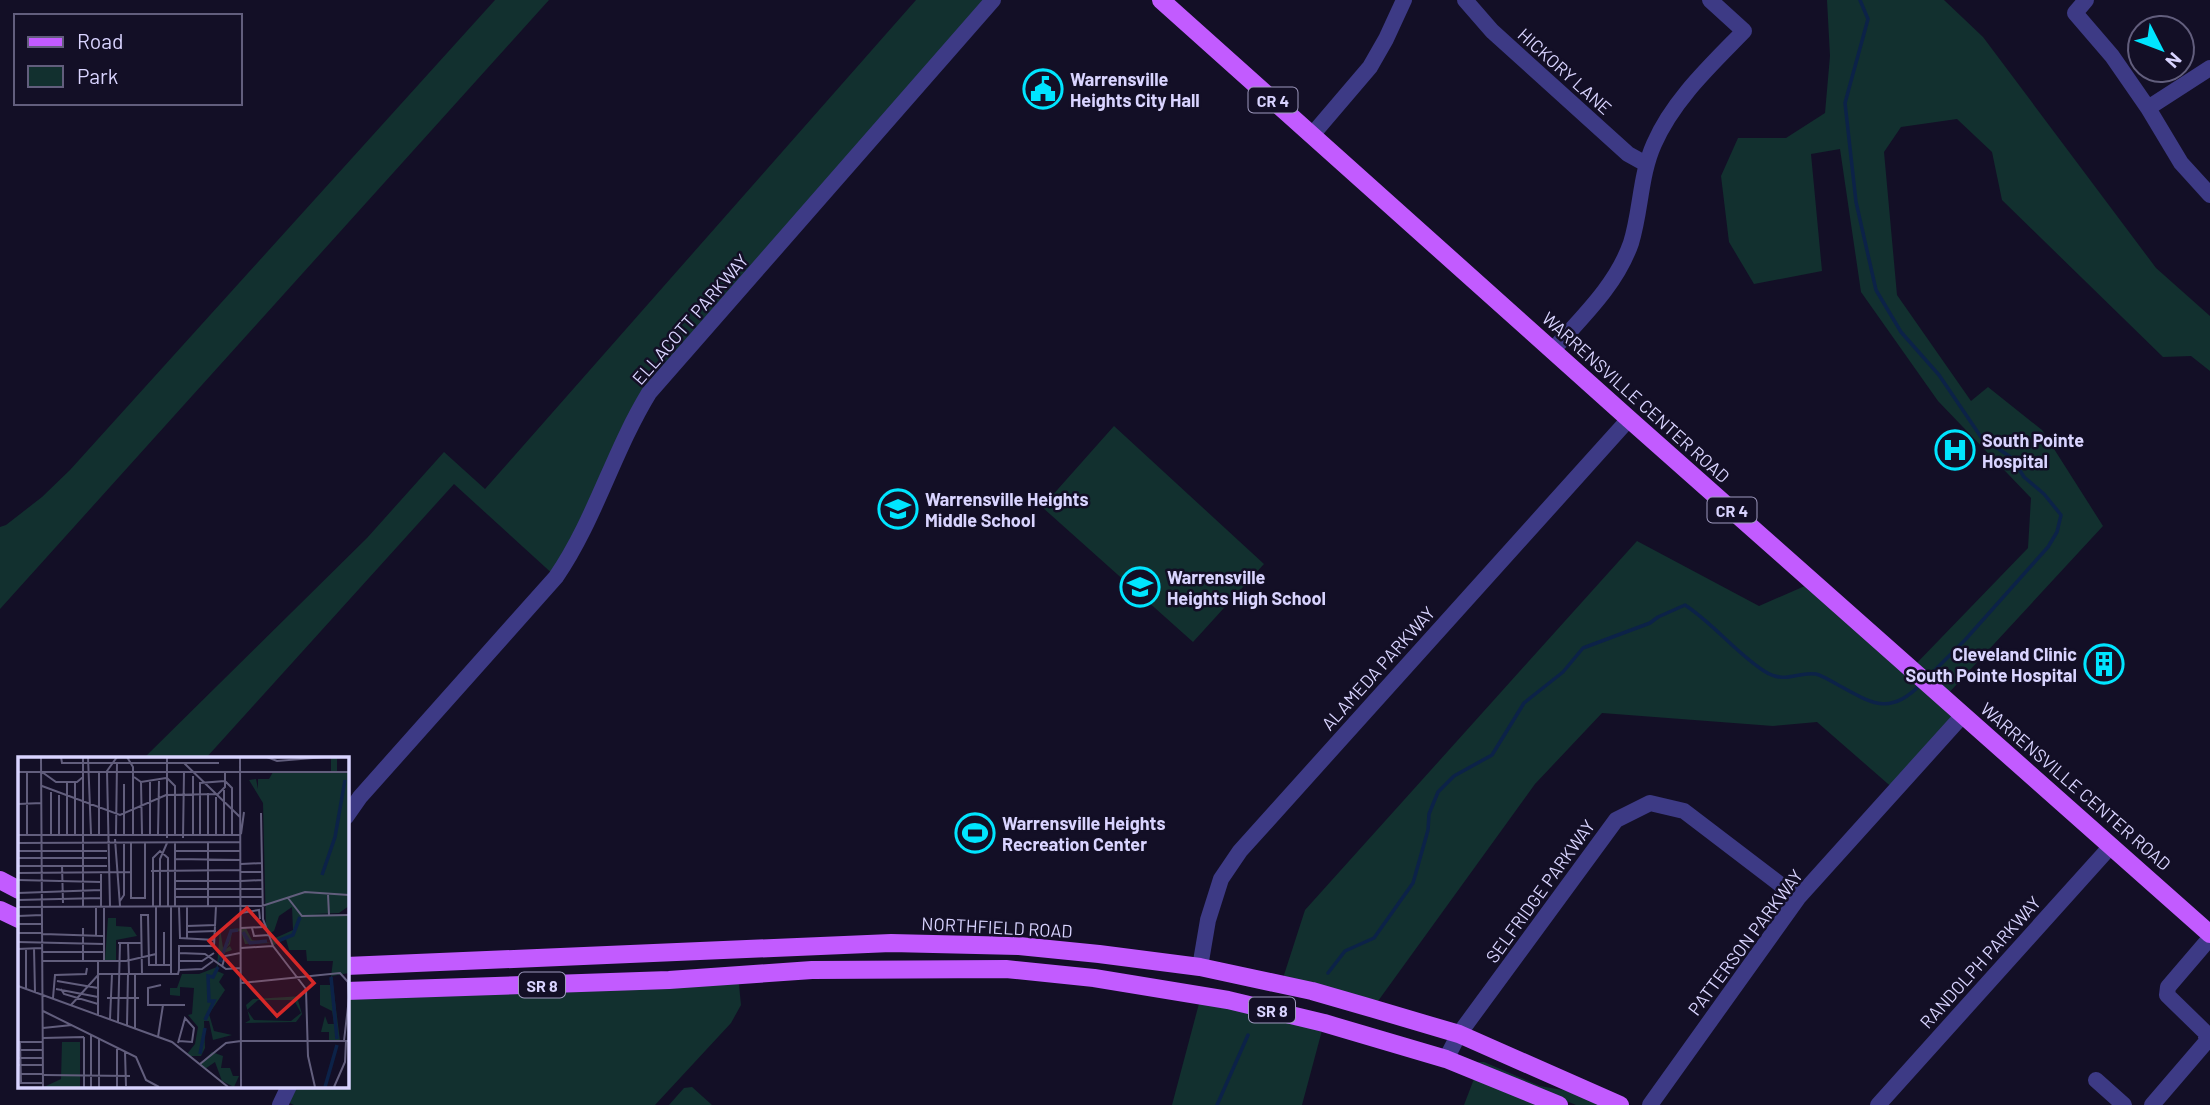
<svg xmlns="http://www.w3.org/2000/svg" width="2210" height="1105" font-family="Barlow,sans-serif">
	<rect width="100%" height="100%" fill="#130f26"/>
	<path fill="#12302f" d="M495 0H549L0 609V527L6 525 42 497 70 470Z
		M916 0H993L649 393 556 577 454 484 206 758H144L367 538 444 452 485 489Z
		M1827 0H1944L1983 37 2156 268 2210 316V371L2191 356 2163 357 2002 200 1992 152 1957 119 1901 127 1884 152 1897 295 1971 401 1988 387 2042 430 2103 526 1945 697 1963 715 1895 790 1817 722 1773 726 1602 713 1535 784 1373 1008 1284 986V975L1305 910 1637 541 1759 606 1814 582 1912 668 2028 548 2031 498 1938 401 1861 292 1840 149 1811 154 1822 271 1754 284 1729 242 1721 176 1738 138H1786L1825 113 1830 56Z
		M1114 426 1264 564 1193 642 1042 507Z
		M738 975 741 1005 731 1023 655 1105H294L283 1100 289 1086H346L347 991Z
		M1201 996 1324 1023 1302 1105H1172Z
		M1478 1062H1484L1540 1086 1568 1091 1601 1105H1576L1482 1066Z
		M1477 1071 1559 1105H1464Z
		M692 1087 712 1105H669L684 1088Z"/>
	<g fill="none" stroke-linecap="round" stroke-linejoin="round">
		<path stroke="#0c2248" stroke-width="3.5" d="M1860 0 1868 19 1845 103 1856 202 1876 290 1901 332 1939 375 1981 437 2012 458 2024 477 2044 494 2061 515 2057 532 2048 547 1965 640 1929 676
			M1328 973 1345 951 1374 938 1413 883 1428 830 1429 814 1438 792 1454 776 1492 755 1524 703 1563 672 1583 648 1650 623 1658 617 1685 605C1714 624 1735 652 1764 671 1786 685 1797 671 1816 674 1824 676 1832 682 1840 686 1874 705 1891 715 1921 684
			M1217 1105 1248 1035"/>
		<path stroke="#3d3a85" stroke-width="16" d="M1465 0 1492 31 1628 154 1646 164
			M2086 0 2075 13 2112 56 2148 108 2181 163 2210 195
			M2148 108 2210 68
			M1312 135 1370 67 1386 39 1404 0
			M1552 351C1581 318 1616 286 1631 243 1641 211 1640 175 1654 144 1673 100 1711 65 1744 31L1710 0
			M346 817 360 797 556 577C595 520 613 452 649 393L993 0
			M1200 967 1208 920 1221 879 1240 851 1629 419
			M1446 1059 1459 1034 1616 820 1650 803 1684 811 1798 898
			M2096 1080 2124 1105
			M280 1105 289 1086
			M1650 1105 1798 898 1963 715
			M1878 1105 2111 846
			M2152 1105 2207 1041 2205 1032 2167 995 2168 987 2210 938"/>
		<path stroke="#c25bff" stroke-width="18" d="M1161 0 1629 419 2210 934
			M0 880 19 890
			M0 910 19 919
			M346 966 891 943 1019 946 1099 954 1200 967 1312 991 1364 1006 1459 1034 1620 1105
			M346 991 669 980 812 970 1006 969 1094 978 1228 1000 1324 1023 1446 1059 1559 1105"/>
	</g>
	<defs>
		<g id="civic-ring" transform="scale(2.0125)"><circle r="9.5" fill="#130f26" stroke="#00e5ff" stroke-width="1.5"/><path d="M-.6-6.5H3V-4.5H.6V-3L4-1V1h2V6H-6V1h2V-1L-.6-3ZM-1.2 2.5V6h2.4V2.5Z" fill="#00e5ff"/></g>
		<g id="hospital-ring" transform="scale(2.0125)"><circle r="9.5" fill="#130f26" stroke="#00e5ff" stroke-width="1.5"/><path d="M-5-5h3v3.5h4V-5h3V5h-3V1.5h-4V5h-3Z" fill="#00e5ff"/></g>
		<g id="school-ring" transform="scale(2.0125)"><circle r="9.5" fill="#130f26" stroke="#00e5ff" stroke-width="1.5"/><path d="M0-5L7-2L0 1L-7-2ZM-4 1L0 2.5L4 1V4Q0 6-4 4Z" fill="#00e5ff"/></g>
		<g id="building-ring" transform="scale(2.0125)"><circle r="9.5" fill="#130f26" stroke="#00e5ff" stroke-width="1.5"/><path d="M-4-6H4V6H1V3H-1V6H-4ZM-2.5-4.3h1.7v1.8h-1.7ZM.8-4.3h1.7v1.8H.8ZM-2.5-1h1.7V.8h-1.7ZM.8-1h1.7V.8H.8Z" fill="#00e5ff"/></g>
		<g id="stadium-ring" transform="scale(2.0125)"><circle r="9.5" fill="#130f26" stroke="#00e5ff" stroke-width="1.5"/><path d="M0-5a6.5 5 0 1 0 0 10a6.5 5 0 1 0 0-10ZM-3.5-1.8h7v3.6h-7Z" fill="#00e5ff"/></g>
	</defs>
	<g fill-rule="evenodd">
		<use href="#civic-ring" x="1043" y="89"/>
		<use href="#hospital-ring" x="1955" y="450"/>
		<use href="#school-ring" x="898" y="509"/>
		<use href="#school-ring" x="1140" y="587"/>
		<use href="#building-ring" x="2104" y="664"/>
		<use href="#stadium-ring" x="975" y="833"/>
	</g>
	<g text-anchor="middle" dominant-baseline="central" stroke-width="5" stroke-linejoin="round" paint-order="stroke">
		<g fill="#130f26" stroke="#9e99be" stroke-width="2">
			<rect x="1248.5" y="87.5" width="49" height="25" rx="5"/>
			<rect x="1707.5" y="497.5" width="49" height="25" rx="5"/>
			<rect x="519" y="972.5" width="46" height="25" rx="5"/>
			<rect x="1249" y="997.5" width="46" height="25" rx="5"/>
		</g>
		<g font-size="16" font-weight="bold" fill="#d9d4ff">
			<text x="1273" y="100">CR 4</text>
			<text x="1732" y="510">CR 4</text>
			<text x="542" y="985">SR 8</text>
			<text x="1272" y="1010">SR 8</text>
		</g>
		<g font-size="18" fill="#d9d4ff" stroke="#130f26">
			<text transform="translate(1565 71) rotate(42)">HICKORY LANE</text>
			<text transform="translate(690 319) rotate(-49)">ELLACOTT PARKWAY</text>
			<text transform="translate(1636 397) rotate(42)">WARRENSVILLE CENTER ROAD</text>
			<text transform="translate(1378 668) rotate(-48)">ALAMEDA PARKWAY</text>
			<text transform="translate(2076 786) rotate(41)">WARRENSVILLE CENTER ROAD</text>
			<text transform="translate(1540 891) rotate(-54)">SELFRIDGE PARKWAY</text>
			<text transform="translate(997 927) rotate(3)">NORTHFIELD ROAD</text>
			<text transform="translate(1745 942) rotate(-53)">PATTERSON PARKWAY</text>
			<text transform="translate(1980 962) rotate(-48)">RANDOLPH PARKWAY</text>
		</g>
		<g font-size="18" font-weight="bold" fill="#d9d4ff" stroke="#130f26" text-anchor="start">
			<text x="1070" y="79">Warrensville<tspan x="1070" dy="21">Heights City Hall</tspan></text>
			<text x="1982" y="440">South Pointe<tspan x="1982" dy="21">Hospital</tspan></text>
			<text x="925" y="499">Warrensville Heights<tspan x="925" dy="21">Middle School</tspan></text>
			<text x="1167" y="577">Warrensville<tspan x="1167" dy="21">Heights High School</tspan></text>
			<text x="2077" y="654" text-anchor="end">Cleveland Clinic<tspan x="2077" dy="21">South Pointe Hospital</tspan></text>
			<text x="1002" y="823">Warrensville Heights<tspan x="1002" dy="21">Recreation Center</tspan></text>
		</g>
	</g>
	<g transform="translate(18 757)">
		<rect width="331" height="331" fill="#130f26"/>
		<path d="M313 0H319V15L331 16V149L321 156 295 157 331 158V216L314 219 322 284H311V275H303L307 259 310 267H316L314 254 302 248V228H312L315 204H289L288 193H271L268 182 256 188 253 183 275 173 274 150 261 159 256 174 250 177 248 173 245 46 231 23 238 22 240 32V22H251L255 15H313ZM90 161H98V169L113 170 119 179 98 183V203H87ZM202 171 205 191 211 186 212 172 228 171 234 183 253 186 227 187 223 174 214 175 212 187 208 192 212 189 214 193 203 197 199 214 206 217 201 225 207 233 191 257 196 274 214 278 195 283 191 264H186L187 291 183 299H172L169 297 177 287 180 270 170 258 174 257 176 231 162 230V239L152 238V231H159L164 217H181L199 210ZM285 239 280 243 284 257 278 265 227 266 232 263 228 248 235 242ZM240 243H276L283 256 273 264 236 263 229 253ZM44 285H62V330H26L43 322ZM194 295 205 299 203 311H212L215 319H221L216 330 204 324 197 305 187 312 182 307Z" fill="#12302f" fill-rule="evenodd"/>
		<path fill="none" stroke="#0c2248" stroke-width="3.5" d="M304 118 317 80 327 23M225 175 232 186 249 184M257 185 275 178 282 160M202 205 213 174 220 173M313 220 319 282M187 263 196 244H191L190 219 195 220 200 210M182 297 187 271M307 330 319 288"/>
		<path fill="none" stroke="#625e7d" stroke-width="2" d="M23 0 25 330M43 0 44 6H201M65 0V149M70 0 73 77M109 0 115 10V77M222 0 223 330M249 0 259 4 307 0M166 6 222 60M0 15H331M9 15V78M24 15 38 25H59L65 20M81 15V77M116 20 123 25 148 21M149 21 157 29V77M207 24 214 31V77M49 25V77M57 25V77M123 25 124 77M132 25V77M106 27V77M24 29 102 58 148 38 200 37 207 30V14M190 36V77M41 38V77M198 40V77M0 47 24 46M243 56 245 162 255 189 288 232 290 299 297 330M33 77V35M98 77 99 6M140 77 141 24M175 77V19M182 77V26L207 24M206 77V33M223 77 226 55M0 78H223M149 81V0M165 81 166 15M97 82 102 149M0 86 223 85M113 86V141H127V86M157 86V149M190 86V149M0 94H89M157 94H223M0 101H89M157 102 223 103M223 107 244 106M44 108 45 146M0 109H89M133 114 222 113M223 115H245M0 116 113 115M83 117V149M0 123 83 125M157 124H223M223 124 244 123M157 132H244M0 136 83 133M310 137 311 158M157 140H244M270 141 284 159 331 158M0 143 83 141M102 144 106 138V86M92 149 89 14 99 0M135 149V101L142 94 150 101V149M142 149V102L149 86M0 150 244 149 287 135 331 138M78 150V179M86 150V203M153 150V217M161 150 162 181 197 183M169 150V182M223 156 241 153 242 162M123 157 124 217M123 158H130L131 208H153M0 159 24 158M0 167H24M169 169 198 168M65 171V204M223 171 246 170M234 171 236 179 251 178M146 175V208M169 175 198 174M0 176H24M25 177 86 179M0 185 86 187M100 186H123M110 186 111 217M8 191V232M16 191 17 235M223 191 255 189M25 195H86M161 196 187 197 208 212 223 211M80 203V258M25 204H108L138 197M161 204H184L196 196M138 208V150M204 210 207 199 222 196M161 213V189H196L198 149M161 213 184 212 195 204M39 224 80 231M223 226 322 216 330 225 331 239M143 228 130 231V248H167M0 229V192L24 191M0 229 154 285 210 330M38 232 80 240M43 232 46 237 80 247M35 241 37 218 68 217 69 211M89 241H121M53 248 81 217H160L161 213M25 254 118 300 128 323 141 330M92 262 94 217M100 265 102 186M109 268 110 217M25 271 54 268M117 271V217M73 278V330M66 280V330M140 280 145 248M25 281 66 280M81 282V330M223 284H331M326 284 331 241M1 285H25M2 285 3 326H25M160 286 167 261 176 271 174 285 161 284M99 290V330M1 293H25M107 295 108 329M1 301H25M182 307 208 286 223 284M1 308H25M2 317H25M26 318 112 319M316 330 327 305 328 284"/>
		<path fill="#d62828" fill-opacity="0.15" stroke="#d62828" stroke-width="3.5" d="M229 151 296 226 259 259 191 184Z"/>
		<rect width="331" height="331" fill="none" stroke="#d9d4ff" stroke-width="3.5"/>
	</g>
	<rect x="14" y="14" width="228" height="91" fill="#130f26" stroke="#625e7d" stroke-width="2"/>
	<rect x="28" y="37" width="35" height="10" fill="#c25bff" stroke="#625e7d" stroke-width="2"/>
	<text x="77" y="49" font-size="21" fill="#d9d4ff">Road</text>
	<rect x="28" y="66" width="35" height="21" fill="#12302f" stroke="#625e7d" stroke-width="2"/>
	<text x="77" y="84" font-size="21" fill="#d9d4ff">Park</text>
	<g transform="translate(2161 49) rotate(132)"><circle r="33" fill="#130f26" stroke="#625e7d" stroke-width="2"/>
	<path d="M0-5L12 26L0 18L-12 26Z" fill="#00e5ff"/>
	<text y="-10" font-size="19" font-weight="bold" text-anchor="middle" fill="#d9d4ff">N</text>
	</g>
</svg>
